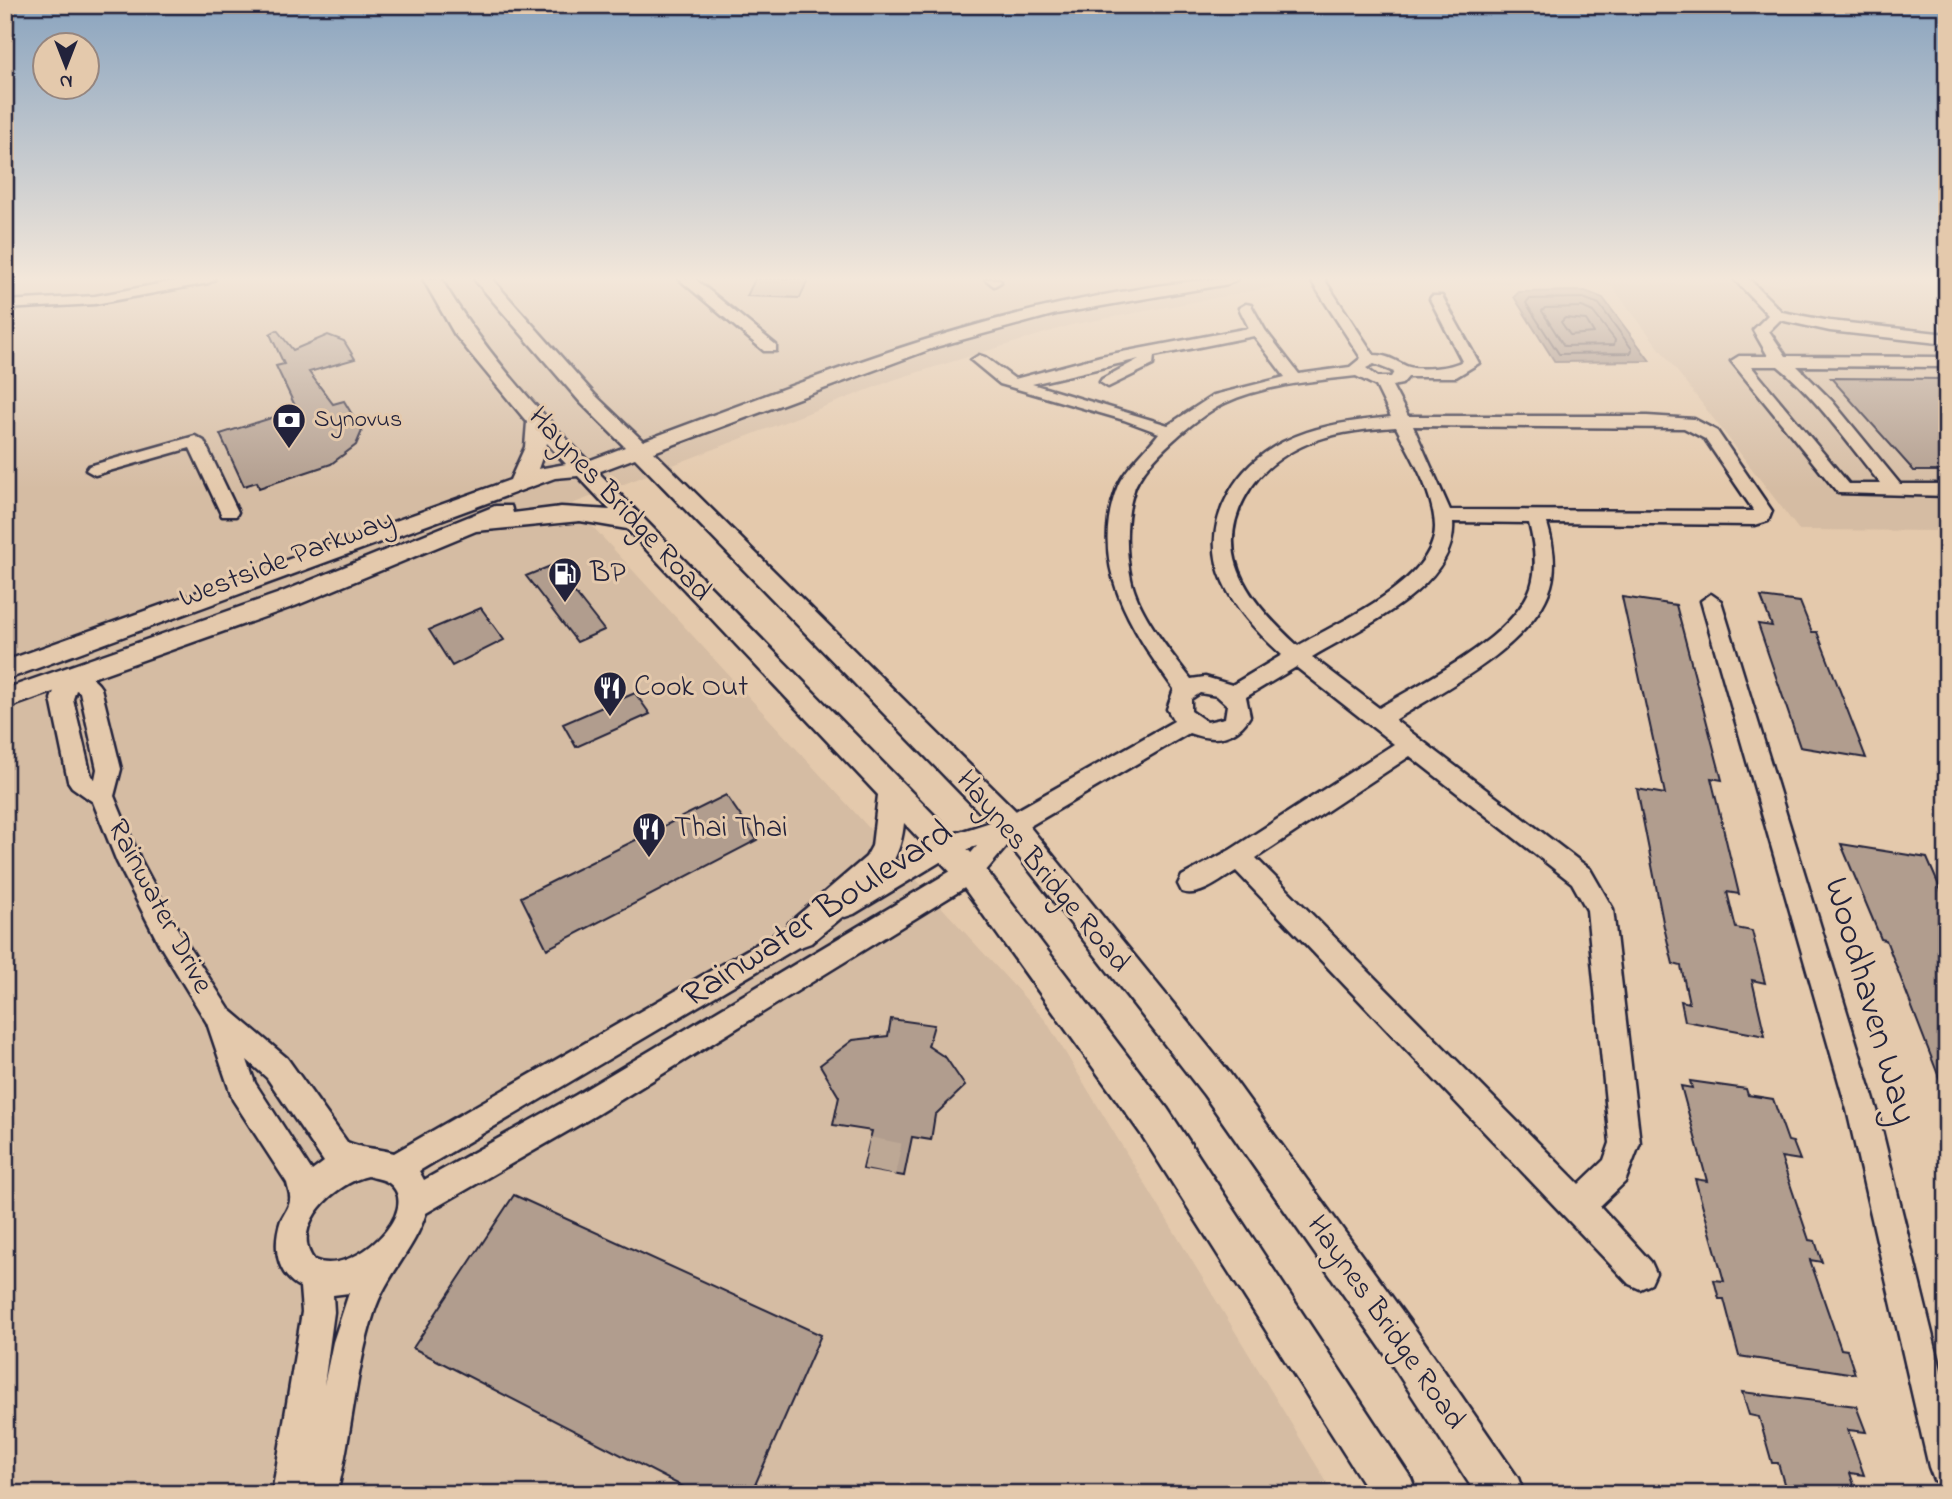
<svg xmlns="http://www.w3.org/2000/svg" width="1952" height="1499" font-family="'Indie Flower',sans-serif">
	<rect width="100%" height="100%" fill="#e4c9ac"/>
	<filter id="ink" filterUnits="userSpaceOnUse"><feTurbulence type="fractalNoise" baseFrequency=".0143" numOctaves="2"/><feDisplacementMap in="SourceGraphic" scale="14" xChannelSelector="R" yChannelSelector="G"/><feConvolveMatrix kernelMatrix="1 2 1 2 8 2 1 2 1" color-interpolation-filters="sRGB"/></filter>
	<g filter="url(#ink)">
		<path fill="#d5bca3" d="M5 279H1606L1611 284 1947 285V531L1799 530 1610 284 1363 282 1273 287 1071 325 896 379 572 504 1046 1021 1334 1494H5Z"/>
		<path fill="#9d8b82" stroke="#6c6166" stroke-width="2" d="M1585 291 1603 298 1650 361 1555 362 1514 297 1519 292Z"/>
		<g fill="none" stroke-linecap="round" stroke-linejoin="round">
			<path stroke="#534c57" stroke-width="2" d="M1583 298 1599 304 1632 349 1631 353 1559 354 1526 303 1529 299Z
				M1582 307 1593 312 1615 340 1614 345 1564 346 1542 311 1545 308Z
				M1565 318 1586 320 1594 333 1570 335 1561 322Z"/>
		</g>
		<path fill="#b19d8e" stroke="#22223b" stroke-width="2" d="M755 279H808L800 298 747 296Z
			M277 330 293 350 328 335 344 341 355 359 309 372 333 404 344 401 362 431 356 445 331 464 259 488 257 482 244 486 220 434 297 410 276 366 284 364 270 334Z
			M1831 378 1947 379V471H1914Z
			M553 565 604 630 577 642 526 576Z
			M1622 597 1676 605 1722 780 1711 778 1739 894 1727 892 1736 928 1752 931 1765 983 1752 980 1765 1036 1685 1021 1681 1001 1689 1003 1681 966 1673 964 1664 927 1637 789 1665 794Z
			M1761 597 1800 602 1812 632H1817L1866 758 1800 747 1758 624 1772 626Z
			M481 608 504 640 452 666 429 630Z
			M635 693 650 714 576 747 563 724Z
			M726 795 757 840 547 949 521 897Z
			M1841 844 1927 858 1947 904V1098L1886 940 1881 939Z
			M891 1019 934 1025 928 1046 946 1058 965 1086 935 1115 931 1140 912 1137 904 1176 863 1169 872 1131 833 1125 839 1097 820 1065 853 1040 888 1036Z
			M1690 1081 1746 1089 1748 1095 1773 1099 1788 1141 1793 1142 1800 1160 1781 1157 1809 1240 1815 1241 1822 1262 1810 1260 1841 1349 1847 1350 1855 1374 1739 1356 1724 1299H1719L1714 1280 1724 1281 1695 1179 1707 1181 1681 1086 1692 1088Z
			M514 1195 821 1335 751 1494H697L413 1348Z
			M1742 1392 1856 1406 1866 1432 1848 1430 1864 1475 1850 1473 1857 1494H1787L1778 1463H1772L1759 1417 1749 1415Z"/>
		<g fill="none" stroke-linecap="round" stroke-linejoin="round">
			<path stroke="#bda895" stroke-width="32" stroke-dasharray="32 16" stroke-linecap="butt" d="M867 1153 907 1161"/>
			<g stroke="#22223b" stroke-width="5">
				<path id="minor" d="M186 279H215L208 283 95 304 5 309V301L95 296Z
					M679 279H695L776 345V351H764Z
					M985 279H999L1001 282 994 286Z
					M1310 279H1324L1374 355C1388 355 1395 361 1406 366 1417 371 1452 368 1462 361L1430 299 1432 296H1442L1479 363 1456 377H1408L1402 384 1392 386 1408 416H1647L1694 419 1717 431 1772 511 1768 521 1755 525 1547 523C1553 543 1557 565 1551 586 1533 646 1444 689 1395 720L1590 869 1613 909 1640 1143 1625 1182 1600 1206 1651 1262 1656 1273 1651 1284 1640 1289 1629 1284 1236 871C1221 880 1200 898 1182 892L1178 884 1182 876 1230 850 1394 744 1296 667 1246 697 1250 716C1236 740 1213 742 1189 733L1018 833 979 879 596 1115 426 1213C414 1251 385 1276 374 1313 355 1372 352 1434 337 1494H272L302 1312 300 1287C275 1274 273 1244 281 1220 284 1214 290 1206 290 1200 291 1195 288 1188 287 1183L233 1100 207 1023 159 944 117 862 93 802 72 787 68 781 51 699 62 671C75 667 94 676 101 688L121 769 114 796 140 859 177 928 229 1009 287 1058 347 1142C361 1149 378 1148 394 1153L804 917 813 914 822 917 826 925 822 933 419 1171 424 1180 576 1095 961 865 977 846 955 853 854 914 845 917 836 914 832 906 836 898 938 839 1003 818 1174 721 1167 709 1174 689C1131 629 1088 565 1117 488 1124 469 1147 449 1159 433L1124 420 1000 384 971 360 979 355 985 357 1015 379 1101 356 1249 328 1239 308 1246 304 1251 305 1265 330 1299 374 1350 367 1361 358ZM1254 336 1285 377 1214 395 1168 425 1032 384 1139 359 1102 379 1100 382 1108 387 1153 365 1154 356ZM1374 364 1394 372 1391 377H1378L1366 368ZM1356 376 1376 386 1391 417C1363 420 1334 423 1307 432 1274 443 1245 463 1229 493 1192 560 1233 610 1282 655L1232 685 1205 677 1191 679C1170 652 1138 613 1131 579 1125 551 1125 517 1134 490 1143 462 1199 415 1225 403 1263 385 1315 381 1356 376ZM1413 426 1684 428 1705 439 1754 511 1450 510ZM1396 427C1411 456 1434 493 1435 527 1435 582 1339 621 1298 646 1255 606 1212 560 1244 499 1259 470 1286 451 1317 440 1342 431 1370 429 1396 427ZM1453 522 1529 523C1534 543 1538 566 1531 587 1513 639 1423 681 1379 708L1312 657C1358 629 1458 587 1453 522ZM76 690 80 692 97 769 95 779 91 776 73 699ZM1200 693 1217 696 1227 705 1225 718 1207 722 1191 711V699ZM1410 756 1572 883 1587 910 1610 1143 1604 1160 1579 1184 1256 858ZM247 1060 267 1078 324 1162 312 1171 255 1083ZM368 1176C374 1178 384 1179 389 1183 424 1209 354 1278 314 1260 288 1226 337 1182 368 1176ZM349 1293 333 1342 324 1385 334 1312 333 1295Z
					M1734 279H1749L1782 312 1830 321 1947 334V344L1830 331 1780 320 1769 331 1786 356 1939 357 1941 351 1947 349 1946 367 1797 366 1832 401 1900 484H1947V496L1838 493 1731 361 1739 356H1768L1753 330 1768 315ZM1751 366H1778C1818 399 1848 444 1881 484H1849Z
					M195 436 204 441 238 512 236 516H222L190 448 95 475 86 470 89 466Z
					M1711 594 1721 601 1877 1110 1947 1394V1485L1934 1480 1929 1467 1847 1110 1701 601Z"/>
			</g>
			<g stroke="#22223b" stroke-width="5">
				<path id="major" d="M423 279H441C482 348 532 404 588 461L625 447 581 403 474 279H492L595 395 643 441C798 384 951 321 1115 293 1156 286 1195 279 1237 279L1228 284 1056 314 939 346 654 452 1021 816 1228 1071 1415 1329 1518 1478 1524 1494H1476L1387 1357 1204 1095 1001 834 635 458 598 472 981 863 1167 1108 1411 1478 1417 1494H1370L1141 1134 959 881 904 823C899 881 853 906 811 943L800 947 789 943 784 933 789 923 866 857 872 846 878 795 627 529 580 521 476 531 295 606 5 709V689L277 594 495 506H511L513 513 561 507 610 510 578 476 555 478 5 680V661L510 480 525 447 527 422 455 335ZM547 443 566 464 538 469Z"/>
			</g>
			<use href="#minor" fill="#e4c9ac" fill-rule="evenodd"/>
			<use href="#major" fill="#e4c9ac" fill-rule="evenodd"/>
		</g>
	</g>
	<linearGradient id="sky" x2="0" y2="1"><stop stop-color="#8aa4bf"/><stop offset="0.57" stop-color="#f3e7da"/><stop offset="1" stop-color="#f3e7da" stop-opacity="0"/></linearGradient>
	<rect width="1952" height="489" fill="url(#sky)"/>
	<defs>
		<g id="bank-pin" transform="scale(1.75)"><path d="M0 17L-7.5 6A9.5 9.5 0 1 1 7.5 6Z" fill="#22223b" stroke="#e4c9ac"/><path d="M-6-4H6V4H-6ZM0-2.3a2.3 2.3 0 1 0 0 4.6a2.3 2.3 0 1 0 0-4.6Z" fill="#fff"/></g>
		<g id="fuel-pin" transform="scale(1.75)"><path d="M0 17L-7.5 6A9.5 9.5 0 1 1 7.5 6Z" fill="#22223b" stroke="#e4c9ac"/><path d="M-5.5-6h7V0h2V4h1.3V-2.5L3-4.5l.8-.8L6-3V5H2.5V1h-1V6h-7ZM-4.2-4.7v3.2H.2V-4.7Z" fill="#fff"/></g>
		<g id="restaurant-pin" transform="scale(1.75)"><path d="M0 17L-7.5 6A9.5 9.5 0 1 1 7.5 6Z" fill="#22223b" stroke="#e4c9ac"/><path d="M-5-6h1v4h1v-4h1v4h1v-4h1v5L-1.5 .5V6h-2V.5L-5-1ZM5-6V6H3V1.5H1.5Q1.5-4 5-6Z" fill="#fff"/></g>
	</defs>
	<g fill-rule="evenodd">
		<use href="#bank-pin" x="289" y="420"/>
		<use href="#fuel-pin" x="565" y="574"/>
		<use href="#restaurant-pin" x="610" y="688"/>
		<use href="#restaurant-pin" x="649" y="829"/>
	</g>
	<g text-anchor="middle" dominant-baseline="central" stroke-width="6" stroke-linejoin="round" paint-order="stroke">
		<g font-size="24" fill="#22223b" stroke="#e4c9ac" text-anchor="start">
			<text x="314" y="420">Synovus</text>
		</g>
		<g font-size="30" fill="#22223b" stroke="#e4c9ac">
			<text transform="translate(619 505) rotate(47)">Haynes Bridge Road</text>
			<text transform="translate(287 560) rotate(-21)">Westside Parkway</text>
			<text transform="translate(1042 872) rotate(50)">Haynes Bridge Road</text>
			<text transform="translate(159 907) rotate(62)">Rainwater Drive</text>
			<text transform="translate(1385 1323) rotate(55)">Haynes Bridge Road</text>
		</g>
		<g font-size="30" fill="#22223b" stroke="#e4c9ac" text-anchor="start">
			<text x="590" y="574">BP</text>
			<text x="634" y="688">Cook Out</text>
			<text x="674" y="829">Thai Thai</text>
		</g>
		<g font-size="37" fill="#22223b" stroke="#e4c9ac">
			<text transform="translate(818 915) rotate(-33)">Rainwater Boulevard</text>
			<text transform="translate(1869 1001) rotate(74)">Woodhaven Way</text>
		</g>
	</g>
	<rect width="1952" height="1499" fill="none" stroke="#e4c9ac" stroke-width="28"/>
	<rect x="14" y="14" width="1924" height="1471" fill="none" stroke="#22223b" stroke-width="2.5" filter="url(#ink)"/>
	<g transform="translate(66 66) rotate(180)"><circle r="33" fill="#e4c9ac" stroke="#96867f" stroke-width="2"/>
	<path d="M0-5L12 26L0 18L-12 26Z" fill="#22223b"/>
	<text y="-10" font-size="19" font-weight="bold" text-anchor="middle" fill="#22223b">N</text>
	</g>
</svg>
